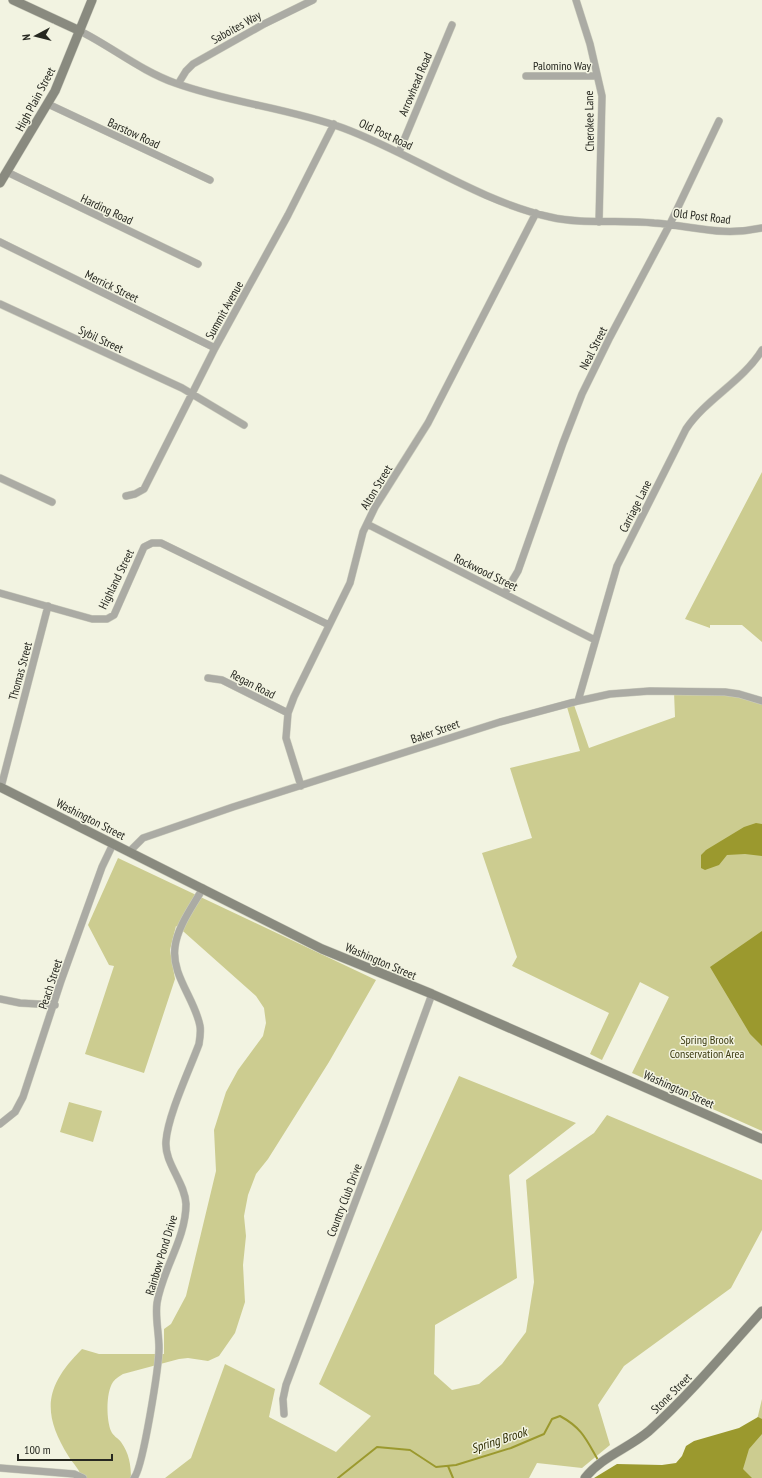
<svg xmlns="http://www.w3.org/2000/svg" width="762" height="1478" font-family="'PT Sans Narrow',sans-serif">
	<rect width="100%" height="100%" fill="#f2f3e1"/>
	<path fill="#cccc90" d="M762 472V642L742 625H710V628L685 619Z
		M674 692H725L762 701V1131L632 1073 669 997 640 982 602 1060 590 1054 609 1013 512 966 517 957 482 853 532 838 510 768 580 751 567 707 574 705 589 748 675 717Z
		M118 858 376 980 329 1062 268 1159 256 1174 248 1195 244 1216 246 1236 243 1265 245 1302 235 1333 219 1356 208 1361 188 1358 179 1359 123 1374C120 1376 116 1378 113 1382 106 1392 106 1419 111 1431 113 1436 118 1438 121 1442 129 1453 131 1465 131 1478H81C81 1470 73 1464 69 1457 41 1412 45 1386 82 1349L99 1354H164V1329L171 1324 186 1296 216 1171 214 1130 226 1092 238 1070 263 1036 266 1023 264 1008 256 996 184 932 176 926 170 950 175 979 144 1073 85 1054 114 966 109 965 88 925Z
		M459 1076 576 1123 509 1175 517 1278 435 1325 434 1374 452 1390 479 1384 502 1364 526 1332 534 1282 526 1180 594 1133 607 1115 762 1180V1230L731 1288 624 1366 598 1405 610 1445 582 1468 537 1463 529 1478H165L191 1458 225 1364 275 1389 269 1417 336 1452 371 1416 319 1384Z
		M69 1102 102 1111 93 1142 60 1132Z
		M762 1399V1478H750L727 1455 756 1424Z"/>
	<path fill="#9b992e" d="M756 823 762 824V856L745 854 727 855 719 865 705 870 701 868V855L706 850 744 827Z
		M762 931V1046L750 1034 710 967Z
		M758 1417 762 1419V1434L749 1449 743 1469 752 1478H594L617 1464 662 1465 676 1463 682 1456 686 1446 694 1441 739 1428Z"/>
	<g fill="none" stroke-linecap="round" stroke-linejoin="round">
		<path stroke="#9b992e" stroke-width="2" d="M448 1466 453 1478
			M338 1478 377 1447 410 1450 436 1467 456 1465 511 1448 544 1434 552 1419 560 1416C582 1428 586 1439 598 1460"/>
		<g stroke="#cdcebe" stroke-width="8">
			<path id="street" d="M576 0 590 44 602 96 599 222
				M80 31C112 47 141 71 175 83 230 103 289 108 343 128 413 154 476 200 550 217 584 225 619 219 654 223 694 226 721 237 762 228
				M526 76H597
				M178 84 186 71 193 64 264 24 313 0
				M48 104 210 180
				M399 152 452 25
				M7 172 198 264
				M0 242 215 348
				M0 304 182 388 244 425
				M0 478 52 502
				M126 496 135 494 144 489 215 348 288 215 334 124
				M367 524 595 640
				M0 593 92 619H107L114 615 144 547 152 543H161L329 625
				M505 593 518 571 563 443 582 394 610 337 670 224 719 121
				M208 678 222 680 288 713
				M578 701 617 566 686 429C706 399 743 381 762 350
				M301 786 286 738 288 713 294 697 350 583 363 532 375 507 428 423 536 213
				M1 787 48 606
				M129 852 143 838 233 807 500 722 578 701 610 694 650 691 725 692 739 694 762 701
				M0 999 20 1003 55 1005
				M0 1124 15 1112 23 1097 61 981 102 867 113 844
				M284 1414 283 1399 286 1385 385 1123 432 994
				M0 1468 74 1474 83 1478
				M134 1478C143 1468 159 1366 159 1348 159 1333 155 1317 157 1303 162 1270 186 1239 186 1204 185 1182 164 1163 166 1141 168 1115 189 1071 199 1044 200 1038 201 1032 200 1026 195 999 171 975 175 947 177 927 193 906 203 888"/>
		</g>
		<g stroke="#cdcebe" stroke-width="10">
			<path id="secondary" d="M13 0 80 31
				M0 183 55 91 92 0
				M0 787 322 949 432 994 762 1139
				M585 1478C601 1457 629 1448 649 1431 690 1394 725 1352 762 1311"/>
		</g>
		<use href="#street" stroke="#ababa4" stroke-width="7"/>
		<use href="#secondary" stroke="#898a7f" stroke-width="9"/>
	</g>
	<g text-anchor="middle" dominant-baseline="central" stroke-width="3" stroke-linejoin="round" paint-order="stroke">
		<g font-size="12" fill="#272821" stroke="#f2f3e1">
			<text transform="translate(236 27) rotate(-29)">Saboites Way</text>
			<text x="562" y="65">Palomino Way</text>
			<text transform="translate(415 84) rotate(-67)">Arrowhead Road</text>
			<text transform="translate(35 99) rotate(-62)">High Plain Street</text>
			<text transform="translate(589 121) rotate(-91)">Cherokee Lane</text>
			<text transform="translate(134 133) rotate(25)">Barstow Road</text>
			<text transform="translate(386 134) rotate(25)">Old Post Road</text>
			<text transform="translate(107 209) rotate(25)">Harding Road</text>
			<text transform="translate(702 216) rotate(7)">Old Post Road</text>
			<text transform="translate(112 286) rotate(26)">Merrick Street</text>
			<text transform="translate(224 310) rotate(-61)">Summit Avenue</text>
			<text transform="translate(101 339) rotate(25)">Sybil Street</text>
			<text transform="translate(593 348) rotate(-63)">Neal Street</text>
			<text transform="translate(376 487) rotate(-59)">Alton Street</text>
			<text transform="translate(635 506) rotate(-63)">Carriage Lane</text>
			<text transform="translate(486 572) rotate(26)">Rockwood Street</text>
			<text transform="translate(116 579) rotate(-64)">Highland Street</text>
			<text transform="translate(20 671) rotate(-75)">Thomas Street</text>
			<text transform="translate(253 684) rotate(27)">Regan Road</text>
			<text transform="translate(435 731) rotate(-19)">Baker Street</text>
			<text transform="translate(91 819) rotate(27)">Washington Street</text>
			<text transform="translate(381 961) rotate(23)">Washington Street</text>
			<text transform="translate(50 984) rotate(-72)">Peach Street</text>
			<text transform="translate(679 1089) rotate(24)">Washington Street</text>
			<text transform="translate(344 1200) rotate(-69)">Country Club Drive</text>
			<text transform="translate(161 1255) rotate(-73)">Rainbow Pond Drive</text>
			<text transform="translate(671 1393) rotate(-45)">Stone Street</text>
		</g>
		<g font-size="12" fill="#3c3b10" stroke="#f2f3e1">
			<text x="707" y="1039">Spring Brook<tspan x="707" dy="14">Conservation Area</tspan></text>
		</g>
		<g font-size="13" font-style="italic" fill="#2d2c00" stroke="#f2f3e1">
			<text transform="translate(499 1440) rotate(-18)">Spring Brook</text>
		</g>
	</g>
	<g transform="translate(36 36) rotate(263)" stroke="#f2f3e1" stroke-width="3" paint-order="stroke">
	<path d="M0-3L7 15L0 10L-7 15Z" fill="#272821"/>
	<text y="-6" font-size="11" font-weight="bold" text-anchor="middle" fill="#272821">N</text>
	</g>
	<path d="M18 1454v6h94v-6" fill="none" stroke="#272821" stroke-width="2"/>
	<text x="24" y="1454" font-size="12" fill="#272821" stroke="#f2f3e1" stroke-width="3" paint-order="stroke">100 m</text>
</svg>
